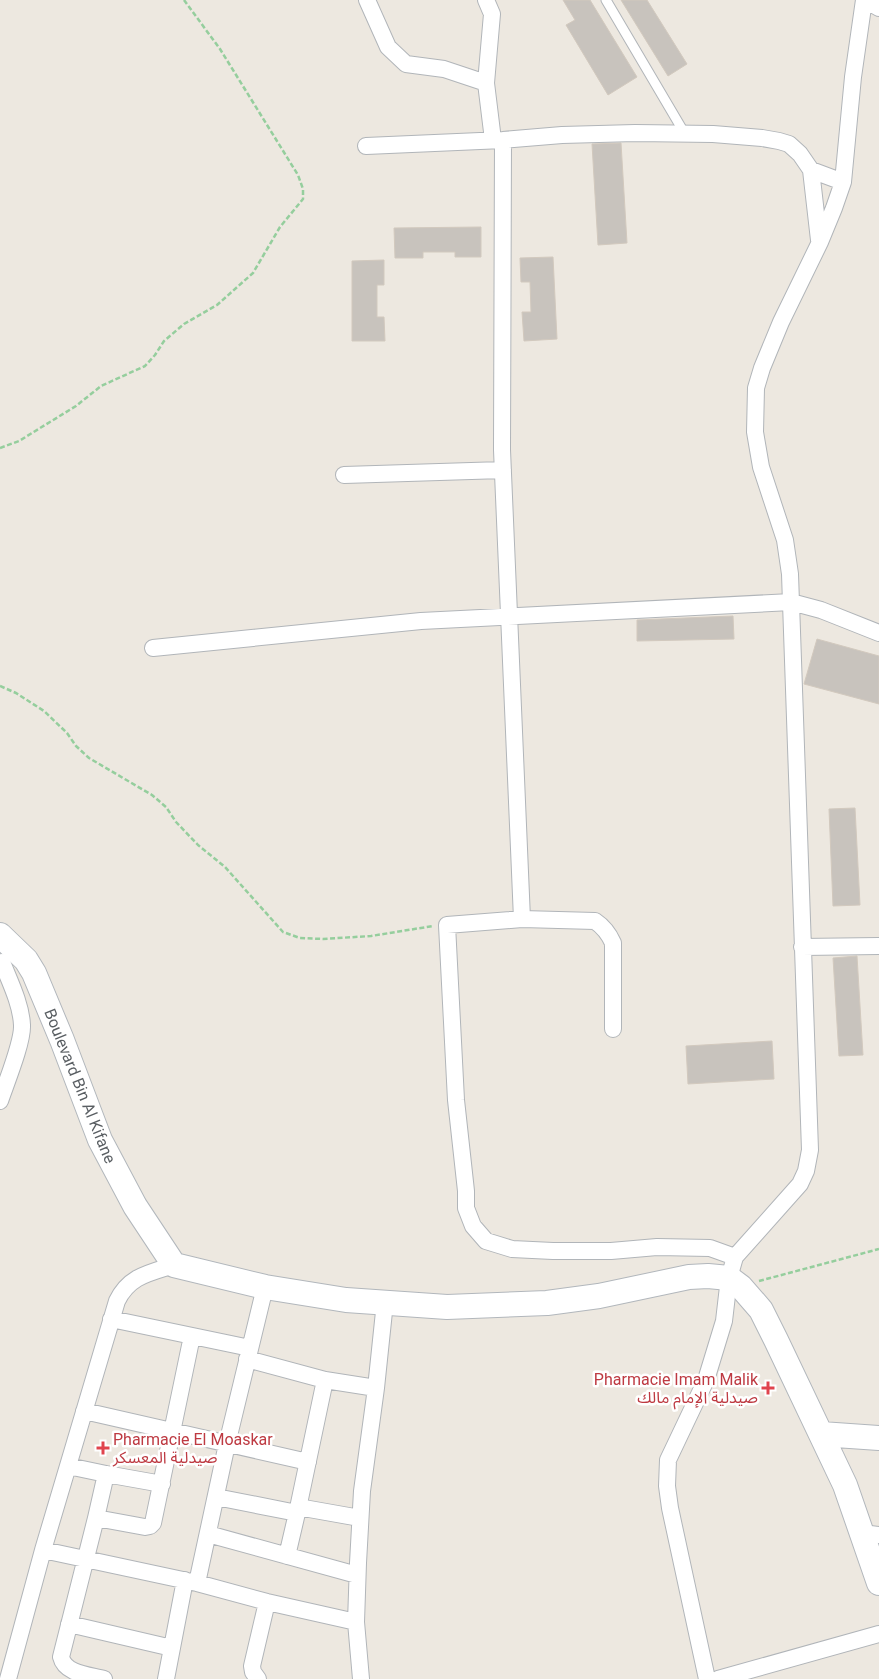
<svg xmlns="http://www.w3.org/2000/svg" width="879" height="1679" font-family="Roboto,'Noto Sans Arabic',sans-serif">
	<rect width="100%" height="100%" fill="#ede8e0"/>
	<path fill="#c8c3bd" stroke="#d2c9be" d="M563 0H590L637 77 608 95 566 25 575 20Z
		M621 0H647L687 64 668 76Z
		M621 143 627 243 598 245 592 144Z
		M481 227V257H455V252H423V258H395L394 228Z
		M553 257 557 339 524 341 522 312H531L530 282H521L520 258Z
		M384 260V285H377V317H384L385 341H352V261Z
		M733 616 734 639 637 641V620Z
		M817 639 879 656V704L804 684Z
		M855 808 860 905 833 906 829 809Z
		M857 956 863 1055 839 1056 833 958Z
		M772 1041 774 1079 688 1084 686 1046Z"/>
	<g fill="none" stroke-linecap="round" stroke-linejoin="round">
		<g stroke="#b1b5b9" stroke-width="11">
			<path id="lane" d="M606 0 685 134"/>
		</g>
		<g stroke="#b1b5b9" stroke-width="18">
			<path id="street" d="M367 0 388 47 406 64 444 69 486 83
				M486 0 492 14 486 83 493 140
				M865 0 879 8
				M503 140 502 450 522 919
				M366 146 503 140 562 135 635 133 713 134 762 138 779 141 789 144 800 154 811 170 819 240
				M811 170 843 182
				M344 475 503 470
				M153 648 421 621 791 602 821 610 879 633
				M802 947 879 946
				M613 1029V943C609 934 604 927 595 921L522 919 447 925 456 1100 466 1191V1208L473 1226 486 1241 512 1249 553 1251H611L657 1247 710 1248 735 1257 729 1278 724 1321 706 1380 668 1460 667 1486 670 1508 707 1679
				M0 1101C6 1083 23 1042 22 1025 21 1004 10 982 2 962
				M735 1257 800 1184 806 1171 810 1150 790 574 785 540 761 467 755 432 756 388 762 368 781 322 820 242 834 208 843 182 853 77 864 0
				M111 1319 250 1348
				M247 1359 325 1380 376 1388
				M84 1411 308 1462
				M68 1466 106 1474
				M216 1497 297 1513 325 1380
				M298 1507 360 1518
				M96 1518 106 1474 162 1484
				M862 1533 879 1535
				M208 1534 357 1575
				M43 1550 197 1583 267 1602 356 1622
				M287 1556 297 1513
				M197 1583 227 1444 265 1287
				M69 1624 172 1648
				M8 1679 43 1550 117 1301C129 1276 149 1273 174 1265
				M104 1679C89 1675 65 1674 61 1657L96 1518 145 1527 150 1526 153 1523 192 1336
				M166 1679 185 1580
				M258 1679 253 1672 252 1666 267 1602
				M361 1679 356 1622 358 1563 362 1491 376 1388 385 1302
				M718 1679 879 1634"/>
		</g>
		<g stroke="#b2b7bc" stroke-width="26">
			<path id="secondary" d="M0 935 26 960 34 973 62 1040 100 1140 135 1206 174 1265 265 1287 346 1300 447 1307 547 1303 599 1296 689 1277 708 1276 729 1278 741 1287 761 1310 776 1340 845 1485 879 1583
				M821 1434 879 1438"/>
		</g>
		<path stroke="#95ce9d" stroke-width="2.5" stroke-dasharray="5 2.5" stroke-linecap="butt" d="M0 448 19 441 76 406 101 386 145 366 155 355 164 341 184 324 217 305 253 273 280 227 303 199V189L298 175 220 49 184 0
			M0 686 16 693 44 711 67 733 76 746 89 758 152 795 166 807 176 822 198 845 225 867 283 932 300 938 323 939 371 936 433 926
			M759 1281 879 1249"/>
		<use href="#lane" stroke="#fff" stroke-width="9"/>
		<use href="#street" stroke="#fff" stroke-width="16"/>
		<use href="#secondary" stroke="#fff" stroke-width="24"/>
	</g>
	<g fill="#e0444e" stroke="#fff" stroke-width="2">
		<path d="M765.5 1380.5h5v5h5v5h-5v5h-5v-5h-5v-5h5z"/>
		<path d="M100.5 1440.5h5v5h5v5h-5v5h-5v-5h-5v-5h5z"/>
	</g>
	<g text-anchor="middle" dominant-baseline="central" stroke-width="5" stroke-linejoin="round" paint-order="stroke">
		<g font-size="16" fill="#595e62" stroke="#fff">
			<text transform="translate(80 1086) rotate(68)">Boulevard Bin Al Kifane</text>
		</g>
		<g font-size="16" fill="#be3a42" stroke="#fff" text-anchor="end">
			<text x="758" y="1379">Pharmacie Imam Malik<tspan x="758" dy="18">صيدلية الإمام مالك</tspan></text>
			<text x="113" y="1439" text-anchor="start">Pharmacie El Moaskar<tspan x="113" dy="18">صيدلية المعسكر</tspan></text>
		</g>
	</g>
</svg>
